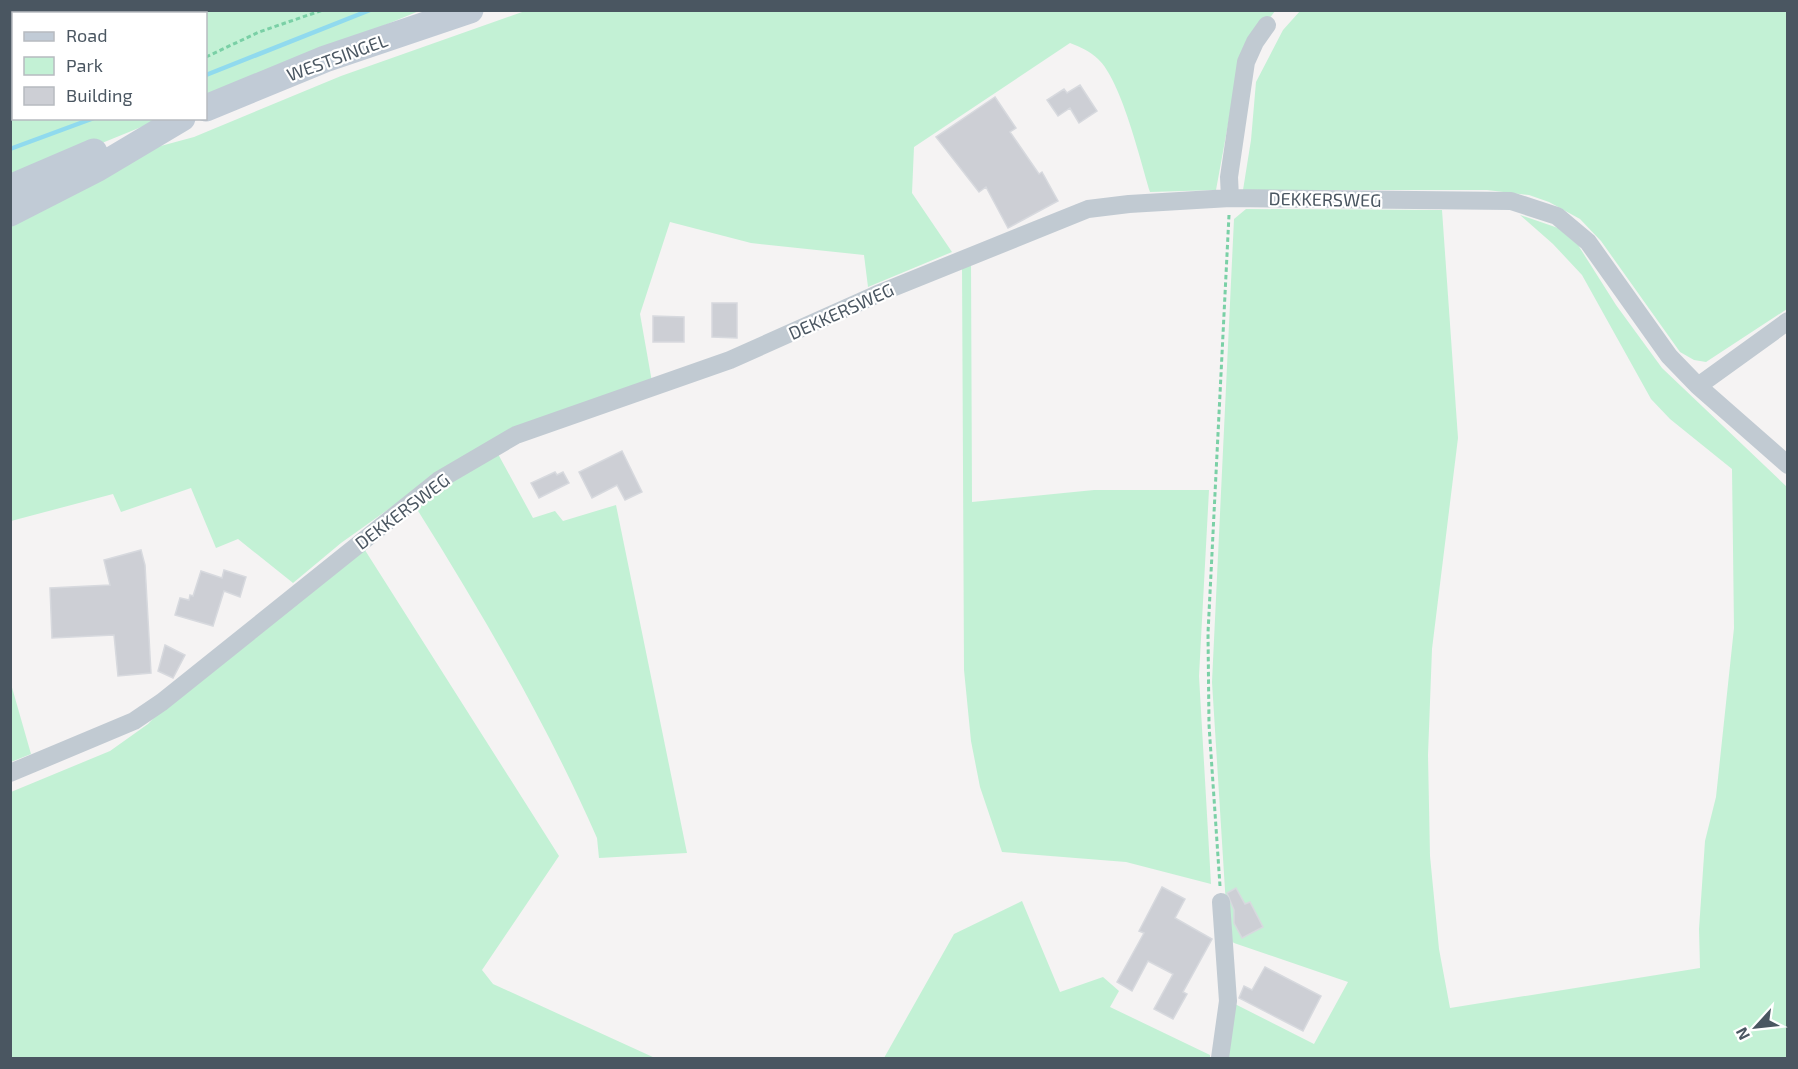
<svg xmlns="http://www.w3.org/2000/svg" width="1798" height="1069" font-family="'Exo 2',sans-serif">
	<rect width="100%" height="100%" fill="#f5f3f3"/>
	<path fill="#c3f1d5" d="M1629 10 1787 11V309L1706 362 1694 360 1680 352 1601 241 1580 219 1549 202 1529 195 1487 190H1243L1251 140 1256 82 1283 30 1300 11Z
		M21 11H419L206 99V14H22Z
		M525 11H1275L1240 59 1216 190 1150 192C1140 159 1121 80 1098 59 1090 51 1080 47 1070 43L914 147 912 193 952 252 868 287 864 255 751 243 670 222 640 314 652 382 435 476 341 543 293 583 238 539 216 548 191 488 121 512 113 494 11 521V219L131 154 194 137 341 76Z
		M13 28 14 118 161 119 11 180 10 29Z
		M1246 209 1442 210 1458 438 1432 649 1428 755 1430 856 1439 949 1450 1008 1700 968 1699 929 1705 841 1716 797 1734 628 1732 469 1670 419 1651 399 1582 275 1553 244 1520 215 1558 228 1578 245 1616 305 1662 368 1787 487V1058H1225L1229 1001 1314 1044 1348 982 1234 943 1228 938 1212 682 1234 219Z
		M971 261 972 502 1094 490H1209L1199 676 1211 884 1126 862 1002 852 980 787 971 741 964 670 962 265Z
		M498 454 533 518 555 511 563 521 616 505 687 853 599 858 597 838C546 722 482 613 415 506L450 480Z
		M363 547 559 856 482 970 493 984 655 1058H11V792L110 751 148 724 173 698Z
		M11 684 31 754 11 762H10Z
		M1022 901 1060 992 1103 977 1119 991 1110 1007 1210 1055V1058H884L954 934Z"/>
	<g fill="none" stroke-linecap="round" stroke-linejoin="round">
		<path stroke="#90daee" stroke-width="4.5" d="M206 75 370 10
			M10 149 94 118"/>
	</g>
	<path fill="#cdcfd5" stroke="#d7d9de" stroke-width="1.5" d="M1080 85 1097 111 1079 123 1070 108 1058 116 1047 100 1064 89 1067 93Z
		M995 97 1016 128 1010 132 1039 174 1042 172 1058 201 1008 228 986 187 979 192 936 137Z
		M712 303H737V338L712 337Z
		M653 316 684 317V342H653Z
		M622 451 642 492 625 500 617 485 592 498 579 472Z
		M555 472 557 475 563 472 569 483 539 498 531 483Z
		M141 550 145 565 151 673 118 676 114 635 52 638 50 588 110 585 104 560Z
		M224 570 246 577 240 597 224 591 213 626 175 615 180 598 189 600 190 595 193 596 201 571 222 578Z
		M165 645 185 655 173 678 158 671Z
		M1162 887 1185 899 1175 918 1212 939 1183 992 1187 994 1173 1019 1154 1009 1173 974 1148 961 1132 991 1117 982 1144 933 1139 931Z
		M1236 888 1245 904 1250 902 1263 927 1242 938 1234 923V910L1227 893Z
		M1265 967 1321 996 1303 1031 1239 998 1244 986 1252 990Z"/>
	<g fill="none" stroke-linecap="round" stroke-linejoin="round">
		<path stroke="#7ad0a6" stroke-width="3" stroke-dasharray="4.5 3" stroke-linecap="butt" d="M145 10 146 14
			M206 57 259 32 323 10
			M1220 886 1209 725 1208 633 1229 215"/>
		<path stroke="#c1cad2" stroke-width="18" d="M1230 198 1229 177 1246 62 1255 42 1267 25
			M1698 386 1788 321
			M10 773 134 721 162 702 439 480 516 435 730 360 880 293 1088 209 1129 204 1230 198 1511 201 1557 216 1588 242 1669 356 1698 386 1788 465
			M1220 1058 1228 1001 1221 902"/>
		<path stroke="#c1cbd6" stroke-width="27" d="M206 108 325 59 470 10
			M10 188 94 152
			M10 213 98 168 182 118"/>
	</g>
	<g text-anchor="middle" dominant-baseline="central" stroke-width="4.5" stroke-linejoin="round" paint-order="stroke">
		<g font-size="18" fill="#4a5661" stroke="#fff">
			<text transform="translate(337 57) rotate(-20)">WESTSINGEL</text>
			<text transform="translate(1325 199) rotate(1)">DEKKERSWEG</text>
			<text transform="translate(841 311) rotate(-24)">DEKKERSWEG</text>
			<text transform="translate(402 511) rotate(-37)">DEKKERSWEG</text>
		</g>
	</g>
	<rect width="1798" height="1069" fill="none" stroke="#4a5661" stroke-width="24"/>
	<rect x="12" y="12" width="195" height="108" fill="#ffffff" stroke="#b7bbc0" stroke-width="1.5"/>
	<rect x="24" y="32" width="30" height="9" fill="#c1cbd6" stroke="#b7bbc0" stroke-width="1.5"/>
	<text x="66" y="42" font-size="18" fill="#4a5661">Road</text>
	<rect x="24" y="57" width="30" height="18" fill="#c3f1d5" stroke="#b7bbc0" stroke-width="1.5"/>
	<text x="66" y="72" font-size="18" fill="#4a5661">Park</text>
	<rect x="24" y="87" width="30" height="18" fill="#cdcfd5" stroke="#b7bbc0" stroke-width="1.5"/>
	<text x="66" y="102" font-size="18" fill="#4a5661">Building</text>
	<g transform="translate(1756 1027) rotate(243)" stroke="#ffffff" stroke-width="4.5" paint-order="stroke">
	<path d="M0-4.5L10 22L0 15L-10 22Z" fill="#4a5661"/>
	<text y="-9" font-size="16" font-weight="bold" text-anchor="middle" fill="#4a5661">N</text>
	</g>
</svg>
